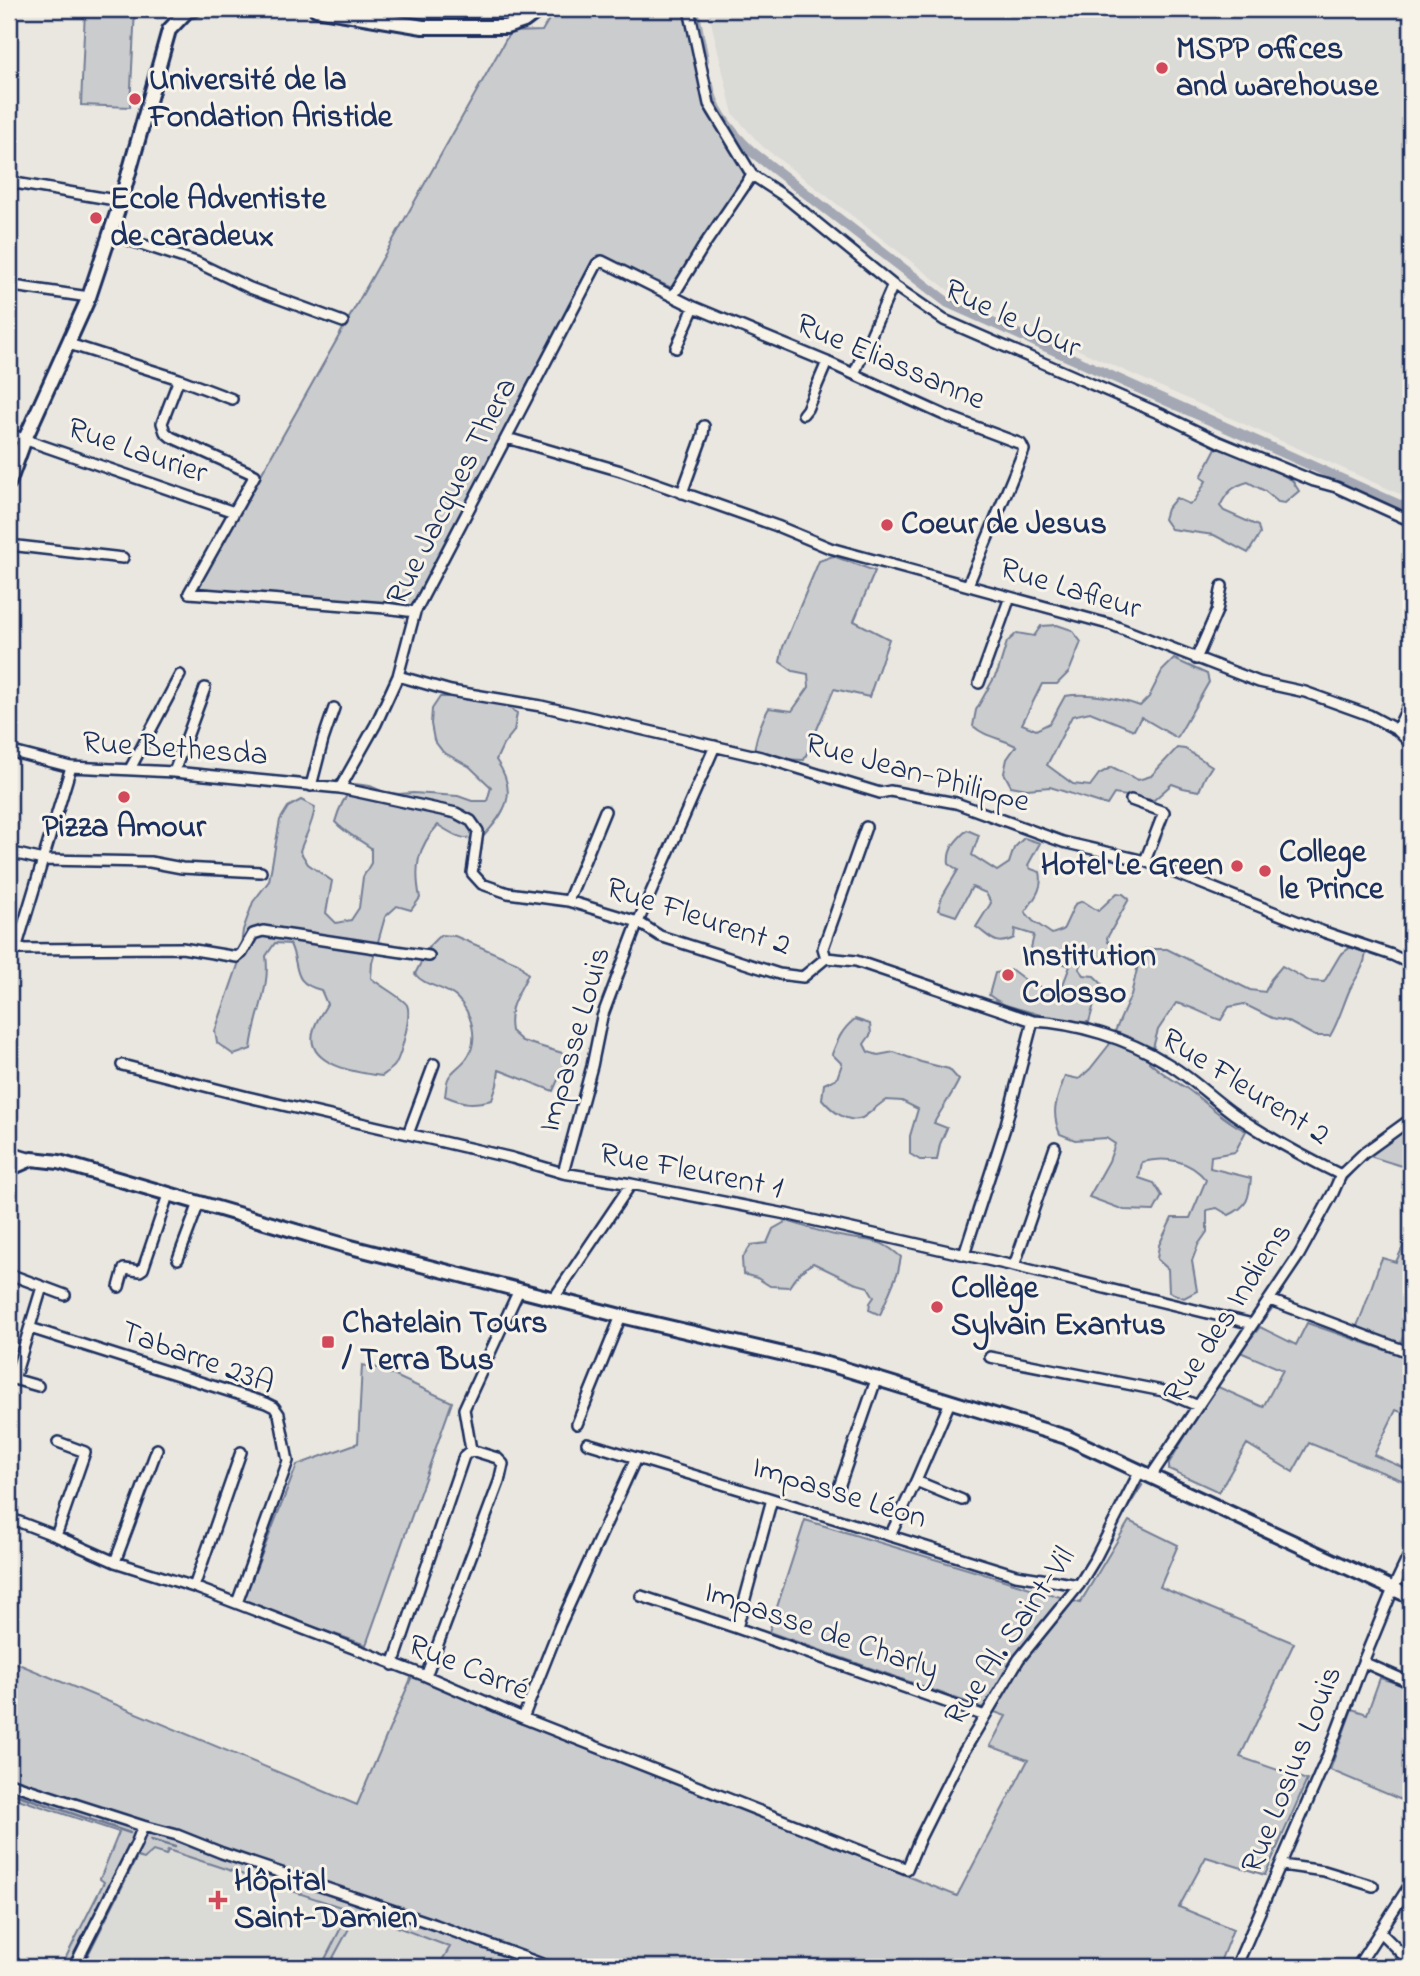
<svg xmlns="http://www.w3.org/2000/svg" width="1420" height="1976" font-family="'Indie Flower',sans-serif">
	<rect width="100%" height="100%" fill="#eae7e0"/>
	<filter id="ink" filterUnits="userSpaceOnUse"><feTurbulence type="fractalNoise" baseFrequency=".0143" numOctaves="2"/><feDisplacementMap in="SourceGraphic" scale="14" xChannelSelector="R" yChannelSelector="G"/><feConvolveMatrix kernelMatrix="1 2 1 2 8 2 1 2 1" color-interpolation-filters="sRGB"/></filter>
	<g filter="url(#ink)">
		<path fill="#dadad6" d="M708 9H1411V499L952 293 762 146 733 114Z
			M168 1849 351 1910 321 1967H82L137 1856 153 1851Z
			M358 1911 451 1948 438 1967H328Z"/>
		<path fill="#cbcccd" stroke="#737e96" stroke-width="2" d="M85 9H135L130 107 81 105Z
			M555 9H683L708 114 747 172 672 288 598 255 417 606 196 590 510 32 542 31Z
			M1216 448 1249 457 1292 480 1299 491 1285 503 1278 502 1265 491 1248 482C1233 486 1227 492 1220 506L1224 511 1258 526 1260 534 1248 553 1214 535 1171 529 1164 519 1167 509 1176 498 1189 504 1194 502 1206 481 1201 477Z
			M833 556 875 571 854 621 889 639 869 697 834 689 804 760 780 759 754 750C757 735 761 721 769 708L792 711 809 687 808 674 793 671 780 662 783 647 819 561Z
			M1057 625 1072 630 1081 642 1069 672 1057 684H1042L1022 724 1036 730 1050 723 1065 696C1088 692 1118 698 1140 706L1149 697 1162 671 1174 659 1207 674 1209 682 1177 738 1141 717 1134 730 1090 712 1072 716 1047 765 1073 784 1090 786 1099 774 1112 767 1138 780 1151 776 1177 748 1185 749 1212 766 1205 777 1199 791 1183 788 1172 784 1154 800 1114 794 1107 805 1050 787 1027 789 1011 786 1004 773 1007 759 1016 746C999 737 987 738 973 726L976 710 998 671 1007 642 1017 633 1034 636 1041 626Z
			M440 697H463L502 704 517 713 514 731 503 745 496 760C519 793 506 812 481 839 461 840 454 835 438 825 417 848 414 868 420 898L411 910 397 906 385 917 372 963 371 978C380 986 403 998 407 1005 412 1016 401 1055 395 1065 392 1069 386 1073 382 1076 358 1073 302 1065 314 1029 316 1020 323 1012 327 1004L321 990C290 982 301 968 290 944L275 943 266 956C271 988 254 1017 251 1049L234 1055 217 1043 215 1031 239 962 243 930 253 902 269 881 280 820 288 807 301 800 315 807C313 824 305 836 300 851L308 864 332 881 326 913 336 923 351 920 359 908 363 877 371 863V848C359 839 346 834 335 822 339 807 345 796 355 784L370 786 384 792 399 794 413 793 458 796 472 801H487L491 787 470 767 443 752 434 740 431 724 432 709Z
			M967 830 979 835 972 855 997 871 1009 863 1014 848 1024 838 1040 843 1028 865 1031 869 1040 872C1044 888 1034 899 1025 912L1033 921 1052 934 1063 930 1075 904 1083 901 1098 911 1117 893 1123 894 1129 899 1107 938 1108 942 1118 947 1123 953 1115 965 1086 956 1079 969 1084 975 1094 976 1102 984 1098 990 1089 1022C1068 1023 1050 1018 1030 1012 1012 1006 1004 1007 989 995L995 973 1012 970 1028 982 1059 995 1070 966 1042 956 1031 948 1034 935 1015 929 1014 938C995 947 992 938 976 927L991 903 986 893 972 887 956 916 938 910 942 897 958 870 949 864C947 849 956 840 967 830Z
			M440 935 455 936 518 963 528 974C518 996 507 1006 511 1031L522 1041 569 1055 553 1091 499 1070 497 1085 492 1100C472 1105 464 1104 445 1096 446 1091 446 1084 448 1079 451 1071 461 1066 466 1059 480 1041 472 1013 457 998 445 986 425 987 415 974L430 945Z
			M1351 947 1366 953C1364 968 1357 976 1350 989 1343 1005 1339 1021 1330 1036H1315L1287 1021 1272 1018 1244 1004 1229 1007 1221 1020C1205 1015 1192 1006 1176 1003L1158 1030 1149 1062C1161 1073 1173 1080 1186 1088 1206 1102 1223 1120 1246 1131L1235 1152 1211 1156 1210 1168 1251 1178C1249 1199 1248 1206 1229 1215L1217 1208 1207 1210V1232L1198 1245 1192 1261 1197 1291 1184 1298 1169 1292 1168 1269 1157 1259 1159 1245 1172 1218H1190L1206 1180C1190 1160 1166 1156 1142 1162L1139 1178 1154 1183 1162 1196 1154 1211 1124 1210 1089 1197 1109 1161 1115 1144 1106 1138 1075 1140 1060 1134C1050 1111 1057 1099 1065 1076L1079 1079 1090 1069 1109 1045 1131 995 1138 965 1145 949H1167L1250 990 1265 992 1271 979 1282 966 1309 981 1324 982 1340 955Z
			M855 1019 870 1024 871 1034 864 1044 868 1052 878 1055 894 1052 921 1062 949 1069 959 1080C952 1095 942 1108 934 1123L947 1128 940 1144 937 1160H920L910 1154V1136L918 1109 902 1101 886 1100C879 1104 868 1115 862 1118 847 1124 831 1110 822 1099L824 1084 837 1078 842 1064 832 1054C838 1039 842 1029 855 1019Z
			M1411 1126V1169L1369 1156Z
			M787 1221C806 1227 826 1234 845 1237 872 1242 878 1237 901 1257L898 1272 880 1315 869 1310 870 1303 874 1297 868 1287 854 1283 813 1263C802 1269 795 1277 789 1287L770 1286 757 1278 743 1274 742 1259 751 1245 767 1243 773 1229Z
			M1411 1229V1320L1399 1346 1356 1328C1367 1305 1372 1282 1382 1258L1396 1262Z
			M1307 1323 1411 1359V1416L1396 1410 1374 1455 1411 1471 1409 1483 1309 1443 1293 1472 1247 1444 1219 1492 1169 1469V1463L1216 1386 1263 1407 1283 1370 1240 1352 1260 1327 1296 1345Z
			M362 1365 378 1368 452 1402 366 1645 243 1602 297 1465 358 1443Z
			M805 1520 1080 1603 1129 1521 1178 1545 1160 1587 1294 1643 1240 1757 1307 1780 1265 1875 1206 1857 1179 1907 1233 1929 1218 1967H438L450 1947 358 1912 328 1967H321L350 1910 168 1850 166 1855 153 1851 144 1859 137 1857 82 1967H61L104 1882 100 1879 119 1832 9 1796V1660L357 1805 412 1676 957 1896 1028 1760 990 1746 1006 1716 769 1632Z
			M1380 1678 1411 1688V1804L1330 1770 1352 1709 1367 1714Z"/>
		<g fill="none" stroke-linecap="round" stroke-linejoin="round">
			<path stroke="#6d7892" stroke-width="2.5" d="M1341 1185 1359 1164
				M1315 1235 1329 1210
				M1279 1296 1294 1270
				M1247 1340 1273 1307
				M1158 1474 1168 1459
				M1118 1523 1142 1485
				M1035 1648 1085 1584
				M9 1792 130 1833
				M151 1840 175 1847
				M305 1876 365 1896"/>
			<path stroke="#a3a8b4" stroke-width="10" d="M694 9 704 60
				M709 85C713 111 732 133 751 151L948 303 1411 510"/>
			<g stroke="#1b2f5e" stroke-width="14">
				<path id="street" d="M689 9 709 104 752 175
					M9 182 121 201
					M110 234 196 262 250 288 343 322
					M13 286 89 297
					M673 296 705 244 752 175 784 196 893 285 944 320 1163 415 1219 442 1314 481 1336 487 1411 521
					M69 344 179 379 232 399
					M676 348 694 307
					M854 374 893 285
					M179 379 162 423 165 432 171 437 255 475 189 593 385 608 415 612
					M803 414 807 409 827 362
					M9 434 234 512
					M507 438 621 471 777 526 830 548 1112 625 1259 682 1305 692 1369 715 1397 730 1407 740 1411 742
					M682 493 703 435 704 426
					M9 545 123 558
					M1196 659 1217 611 1222 586
					M398 676 451 691 541 706 765 758 880 793 890 791 956 803 1063 842 1145 861 1324 932 1392 955 1411 964
					M979 683 1010 597
					M1397 730 1411 700
					M9 751 71 767 174 772 340 788 456 813 471 821 478 831 472 873 482 884 508 893 568 901 638 922 660 936 779 974 803 977 826 958 856 961 1033 1021C1077 1023 1128 1039 1165 1062 1190 1076 1210 1097 1234 1114 1267 1137 1304 1157 1341 1175
					M71 767 16 949 182 948 237 957 242 953 253 934 263 931 429 956
					M130 769 180 675
					M174 772 205 688
					M311 786 323 740 334 708
					M340 788 376 724 398 676 415 612 597 264 602 261 694 307 827 362 944 415 1021 444 1024 450 968 585
					M1131 800 1164 812 1145 861
					M9 852 43 860 150 862 182 868 261 872
					M568 901 605 811
					M826 958 823 948 866 827
					M122 1065 248 1097 512 1158 563 1173 631 1184 786 1214 1014 1266 1253 1324
					M408 1134 434 1064
					M9 1152 32 1159
					M563 1173 592 1066 602 1017 638 922 715 746
					M964 1255 1005 1128 1033 1021
					M178 1259 199 1203
					M1014 1266 1055 1147
					M9 1274 65 1295
					M119 1287 124 1269 140 1271 143 1269 168 1195
					M554 1298 631 1184
					M1270 1300 1411 1353
					M30 1328 266 1403 274 1407 279 1414 288 1461 237 1603
					M990 1357 1163 1391 1198 1406
					M10 1378 38 1386
					M14 1379 42 1287
					M577 1424 621 1316
					M587 1443 772 1499 1016 1575 1079 1585
					M471 1450 464 1409 519 1290
					M1151 1476 1299 1255 1333 1193 1341 1175 1364 1153 1411 1119
					M916 1481 962 1500
					M839 1487 877 1377
					M9 1518 56 1536 115 1562 194 1587 426 1676 523 1718 907 1869 920 1838 960 1758 1019 1659 1079 1585 1095 1559 1140 1471
					M56 1536 85 1452 58 1442
					M890 1536 916 1481 950 1402
					M115 1562 157 1449
					M194 1587 241 1452
					M641 1596 737 1628 985 1716
					M737 1628 772 1499
					M1363 1662 1411 1683
					M393 1665 464 1456 471 1450 497 1458 503 1464 499 1482 426 1676
					M523 1718 560 1625 636 1458
					M9 1783 143 1826 177 1835 222 1853 436 1925 550 1967
					M1282 1865 1324 1871 1373 1886
					M1380 1932 1411 1963
					M74 1967 136 1844 143 1826
					M1236 1967 1327 1757 1363 1662 1393 1589 1411 1551
					M1357 1967 1411 1883"/>
			</g>
			<g stroke="#1b2f5e" stroke-width="18">
				<path id="secondary" d="M316 9 423 27H506L524 21 540 9
					M9 483 25 439 89 297 121 201 169 30 187 11 195 9
					M9 1169 32 1159 59 1162 347 1246 621 1316 835 1366 1066 1437 1411 1597"/>
			</g>
			<use href="#street" stroke="#f7f3e8" stroke-width="9"/>
			<use href="#secondary" stroke="#f7f3e8" stroke-width="12"/>
		</g>
	</g>
	<g fill="#d1495b" stroke="#f7f3e8" stroke-width="2.5">
		<circle cx="1162" cy="68" r="7"/>
		<circle cx="135" cy="99" r="7"/>
		<circle cx="96" cy="218" r="7"/>
		<circle cx="887" cy="525" r="7"/>
		<circle cx="124" cy="797" r="7"/>
		<circle cx="1237" cy="866" r="7"/>
		<circle cx="1265" cy="871" r="7"/>
		<circle cx="1008" cy="975" r="7"/>
		<circle cx="937" cy="1307" r="7"/>
		<rect x="321" y="1335" width="14" height="14" rx="3.5"/>
		<path d="M214.5 1889.5h7v7h7v7h-7v7h-7v-7h-7v-7h7z"/>
	</g>
	<g text-anchor="middle" dominant-baseline="central" stroke-width="6" stroke-linejoin="round" paint-order="stroke">
		<g font-size="32" font-weight="bold" fill="#1b2f5e" stroke="#f7f3e8" text-anchor="start">
			<text x="1176" y="50">MSPP offices<tspan x="1176" dy="37">and warehouse</tspan></text>
			<text x="149" y="81">Université de la<tspan x="149" dy="37">Fondation Aristide</tspan></text>
			<text x="110" y="200">Ecole Adventiste<tspan x="110" dy="37">de caradeux</tspan></text>
			<text x="901" y="525">Coeur de Jesus</text>
			<text x="124" y="828" text-anchor="middle">Pizza Amour</text>
			<text x="1279" y="853">College<tspan x="1279" dy="37">le Prince</tspan></text>
			<text x="1223" y="866" text-anchor="end">Hotel Le Green</text>
			<text x="1022" y="957">Institution<tspan x="1022" dy="37">Colosso</tspan></text>
			<text x="951" y="1289">Collège<tspan x="951" dy="37">Sylvain Exantus</tspan></text>
			<text x="342" y="1324">Chatelain Tours<tspan x="342" dy="37">/ Terra Bus</tspan></text>
			<text x="234" y="1882">Hôpital<tspan x="234" dy="37">Saint-Damien</tspan></text>
		</g>
		<g font-size="32" fill="#1b2f5e" stroke="#f7f3e8">
			<text transform="translate(1012 320) rotate(25)">Rue le Jour</text>
			<text transform="translate(890 363) rotate(23)">Rue Eliassanne</text>
			<text transform="translate(137 452) rotate(19)">Rue Laurier</text>
			<text transform="translate(453 492) rotate(-63)">Rue Jacques Thera</text>
			<text transform="translate(1070 590) rotate(17)">Rue Lafleur</text>
			<text transform="translate(175 750) rotate(4)">Rue Bethesda</text>
			<text transform="translate(917 774) rotate(15)">Rue Jean-Philippe</text>
			<text transform="translate(698 918) rotate(18)">Rue Fleurent 2</text>
			<text transform="translate(576 1040) rotate(-74)">Impasse Louis</text>
			<text transform="translate(1245 1088) rotate(32)">Rue Fleurent 2</text>
			<text transform="translate(691 1172) rotate(11)">Rue Fleurent 1</text>
			<text transform="translate(1229 1314) rotate(-57)">Rue des Indiens</text>
			<text transform="translate(197 1359) rotate(20)">Tabarre 23A</text>
			<text transform="translate(839 1494) rotate(17)">Impasse Léon</text>
			<text transform="translate(821 1632) rotate(19)">Impasse de Charly</text>
			<text transform="translate(1011 1637) rotate(-56)">Rue Al. Saint-Vil</text>
			<text transform="translate(468 1669) rotate(22)">Rue Carré</text>
			<text transform="translate(1293 1770) rotate(-68)">Rue Losius Louis</text>
		</g>
	</g>
	<rect width="1420" height="1976" fill="none" stroke="#f7f3e8" stroke-width="35"/>
	<rect x="18" y="18" width="1385" height="1941" fill="none" stroke="#1b2f5e" stroke-width="2.5" filter="url(#ink)"/>
</svg>
